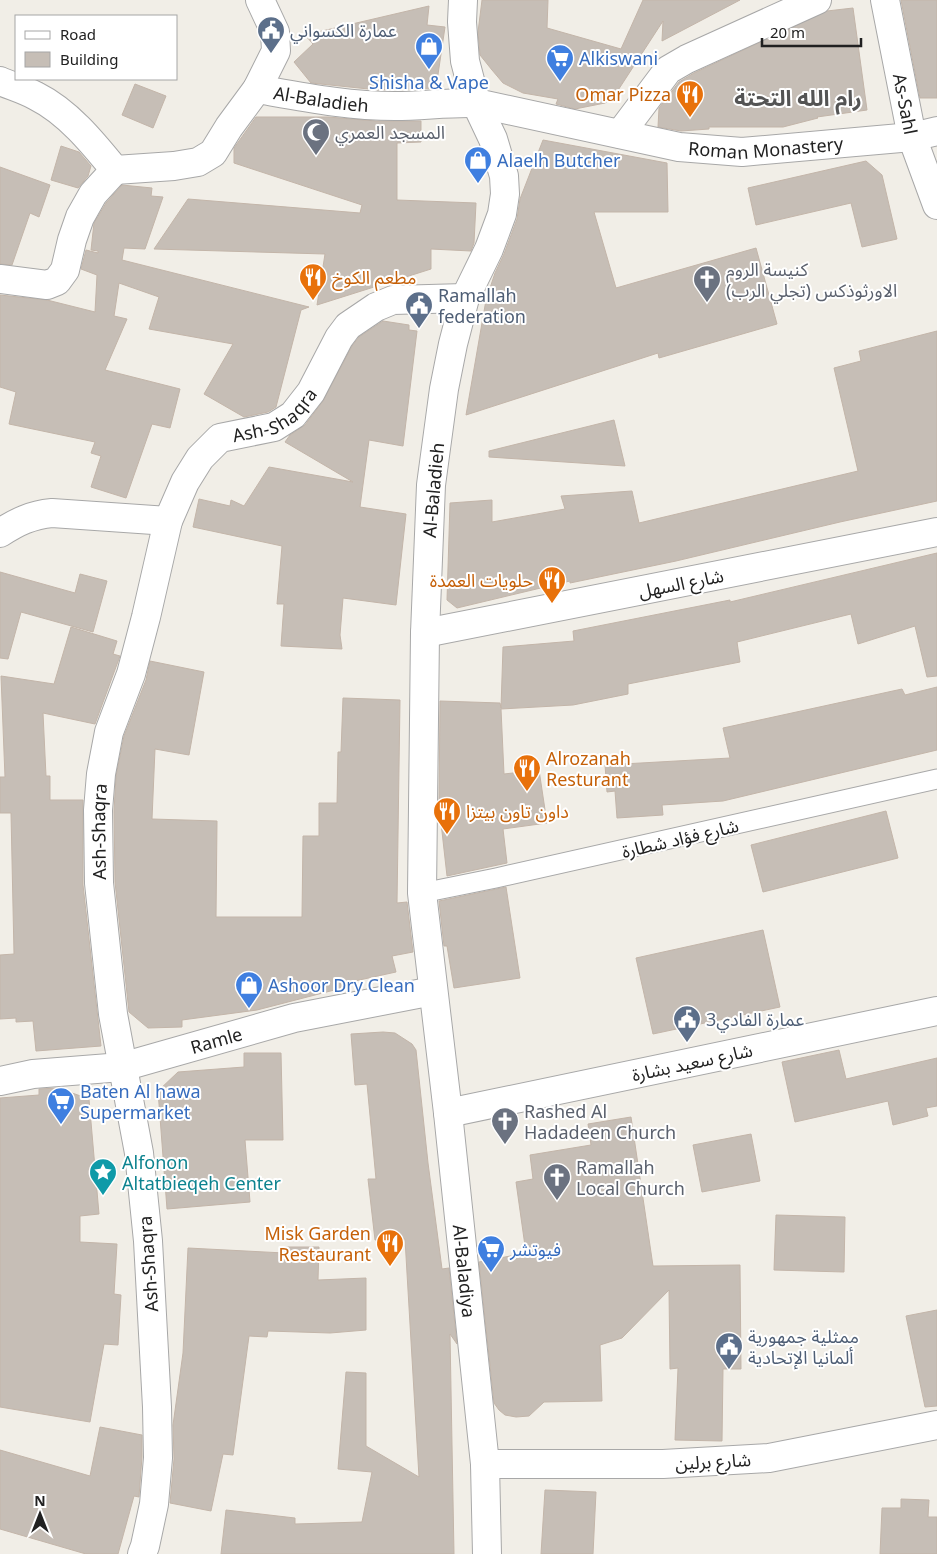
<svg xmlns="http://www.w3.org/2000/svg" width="937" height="1554" font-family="'Noto Sans','Noto Sans Arabic',sans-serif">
	<rect width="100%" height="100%" fill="#f1eee7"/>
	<path fill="#c6beb6" stroke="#c3b5a9" d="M482 0H548L547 28 621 49 643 0H740L662 41 663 21 613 98 605 103 575 109 556 104 558 99 523 93 503 83 492 70 480 55 478 32Z
		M901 0H937V98H920Z
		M429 6 427 25 445 27 436 88 378 90 311 83 294 62 313 44 305 35Z
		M853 8 867 110 817 117 818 118 783 127H709V129L681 131 658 127 659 108 679 82 694 73 827 11Z
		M135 84 166 96 153 128 122 115Z
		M256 117H328L376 121H421V142L397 143V200L476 203 474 243 471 251 431 249V269L317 305 325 254 154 249 188 199 360 213 362 205 234 163V148Z
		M543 140 667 163 668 212H594L616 288 756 248 777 324 659 358 658 353 466 415 486 300 495 273 504 254 517 219 520 199Z
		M61 146 79 152 91 166 88 176 78 188 51 180Z
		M866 161 882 175 897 239 862 247 851 203 756 225 748 188Z
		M0 167 50 185 39 217 30 213 12 265 0 264Z
		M122 185 152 188 151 196 163 197 145 249 124 248 122 260 309 307 301 310 276 407 268 412 244 417 204 394 233 344 149 329 159 297 119 283 114 316 127 319 105 370 180 389 170 428 152 424 126 498 91 487 101 456 91 453 95 442 9 424 16 392 0 387V295L47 300 95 312 97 275 81 269 86 250 98 253V251L91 250 94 223 106 203Z
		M383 321 409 325V330L417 331 403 446 369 440 360 507 406 514 396 605 343 598 340 635 342 649 281 646 284 604H277L282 546 193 527 199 499 230 506 231 500 244 506 269 467 353 482 285 442 290 435 305 425 323 401 352 346 359 337Z
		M937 331V501L840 522 676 561 570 583V581L457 608 447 600 450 503 492 500V522L565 509 561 496 632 491 639 523 858 471 834 368 861 361 859 351Z
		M614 420 625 466 489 457V451Z
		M937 553V676L927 677 915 626 858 644 851 614 737 642 740 662 628 684V694L573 705 501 709 504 774 539 770 547 823 503 829 507 863 447 876 439 805 440 701 500 703 501 708 503 647 574 641 573 631 730 600V602Z
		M0 572 75 593 80 574 107 581 93 632 21 612 8 659 0 658Z
		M71 627 117 641 113 654 120 656 95 724 43 713 46 776H50V800H83V885L101 1046 36 1051 33 1021 16 1022V1018L0 1019V955L14 954 11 813H0V777H5L1 676 54 684Z
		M150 661 204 672 189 755 155 749 152 819 217 821 216 917H302L303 836H319V803H337L338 752H341L343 698 400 700 397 903 407 902 413 952 392 956 396 972 341 984 342 988 257 1010 182 1020V1027L148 1028 129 1012 115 882 114 811 116 776 124 736 146 680Z
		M937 687V750L723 801 662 805 663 815 617 818 615 791 607 792 605 765 730 758 723 728 902 689 905 695Z
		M886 811 898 858 763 892 751 845Z
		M506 887 520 978 454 988 447 946H444L439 901Z
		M763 930 780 1007 653 1034 636 958Z
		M383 1032 395 1033 412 1044 416 1050 428 1163 442 1269 449 1268 457 1344 450 1334 454 1554H221L226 1510 295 1518V1524L362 1522 372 1472 338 1469 346 1372 366 1373V1446L419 1477 405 1239 375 1240 368 1179H376L367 1084 355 1085 351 1034Z
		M839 1050 846 1079 937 1058V1106L926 1108 928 1116 893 1125 888 1101 795 1122 782 1062Z
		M244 1053H281L283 1140H245L250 1202 167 1209 158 1091 178 1072 244 1067Z
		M58 1088 89 1099 99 1214 80 1216V1242L117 1244 114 1294 121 1295 118 1345 104 1344 90 1422 0 1407V1098L39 1095V1089Z
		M631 1117 653 1266 740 1265 741 1369H723L722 1441 675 1440 678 1368 670 1369 669 1290 622 1338 600 1345 602 1401 544 1402 529 1416 516 1417 505 1415 499 1410 494 1403 479 1262 526 1253 516 1182 533 1179 530 1155 591 1145 588 1124Z
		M751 1134 760 1181 702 1192 693 1145Z
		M776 1215 845 1217 844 1272 774 1270Z
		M284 1247H319L318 1280 366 1278V1330L330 1333 268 1331 267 1337 249 1336 233 1455 223 1454 211 1511 170 1503 174 1459 173 1425 183 1353 188 1248 284 1253Z
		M937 1310V1406L925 1407 906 1316Z
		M100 1427 142 1435V1457L139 1497 134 1496 118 1554H86L0 1529V1450L90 1476Z
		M545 1490 596 1492 593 1554H541Z
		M901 1499 929 1500 928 1517H937V1554H880L882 1508H901Z"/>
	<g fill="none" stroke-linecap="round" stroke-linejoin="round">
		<g stroke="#a8a8a8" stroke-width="21">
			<path id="service" d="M422 893 496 878 937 779"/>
		</g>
		<g stroke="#a8a8a8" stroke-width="30">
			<g id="minor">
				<path id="s1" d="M463 0 462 22 465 61 476 103 493 139 504 176 505 194 502 214 489 249 465 298 453 344 444 389 431 485 425 633 422 893 448 1113 485 1464 487 1554"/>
				<path id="s2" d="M885 0 912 137 937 205"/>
				<path d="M0 81C12 86 25 90 36 96 68 112 93 143 115 170L174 166 198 162 213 153 229 127 257 89 276 51 275 32 260 0"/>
				<path id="s3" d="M257 89C303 97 348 106 395 106 422 106 449 102 476 103L679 147 742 152 912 137 937 131"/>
				<path d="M620 134 668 70 687 59 817 0"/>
				<path d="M0 279 47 285 57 281 65 270 72 240 80 217 93 194 115 170"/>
				<path d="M0 533C17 522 31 515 52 513L168 521"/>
				<path d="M425 633 937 532"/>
				<path id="s4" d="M0 1081 33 1074 122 1067 294 1018 433 991"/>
				<path d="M448 1113 937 1011"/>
				<path d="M485 1464H663L769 1458 937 1425"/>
				<path id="s5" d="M142 1554 145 1546 154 1504 158 1458 157 1407 148 1241 139 1153 113 1014 99 883 98 810 101 774 109 732 131 674 146 617 168 521 185 482 200 458 220 438 274 427 293 415 311 392 339 338 348 326 376 307 393 300 465 298"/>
			</g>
		</g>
		<use href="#service" stroke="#fff" stroke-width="19"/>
		<use href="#minor" stroke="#fff" stroke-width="28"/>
	</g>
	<defs>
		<g id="civic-pin" transform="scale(1.4375)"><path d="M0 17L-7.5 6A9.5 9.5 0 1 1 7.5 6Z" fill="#5c6f8a" stroke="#fff"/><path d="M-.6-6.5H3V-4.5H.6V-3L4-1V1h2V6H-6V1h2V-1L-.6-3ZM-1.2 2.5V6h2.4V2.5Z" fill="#fff"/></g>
		<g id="shop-pin" transform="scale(1.4375)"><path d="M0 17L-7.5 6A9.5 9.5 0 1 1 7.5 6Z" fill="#3f7fe0" stroke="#fff"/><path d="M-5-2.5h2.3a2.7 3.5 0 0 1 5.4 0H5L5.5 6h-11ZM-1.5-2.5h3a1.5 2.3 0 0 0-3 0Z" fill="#fff"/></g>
		<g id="supermarket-pin" transform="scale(1.4375)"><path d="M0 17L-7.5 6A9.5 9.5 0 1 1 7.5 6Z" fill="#3f7fe0" stroke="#fff"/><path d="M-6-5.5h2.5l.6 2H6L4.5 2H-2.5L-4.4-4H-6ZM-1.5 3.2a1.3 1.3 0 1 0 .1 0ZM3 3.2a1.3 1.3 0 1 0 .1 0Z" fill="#fff"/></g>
		<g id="restaurant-pin" transform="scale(1.4375)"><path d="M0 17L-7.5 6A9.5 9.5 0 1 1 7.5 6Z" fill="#e8710a" stroke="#fff"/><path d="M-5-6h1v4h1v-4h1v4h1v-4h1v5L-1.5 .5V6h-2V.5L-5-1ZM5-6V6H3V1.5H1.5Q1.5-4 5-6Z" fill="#fff"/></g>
		<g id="mosque-pin" transform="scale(1.4375)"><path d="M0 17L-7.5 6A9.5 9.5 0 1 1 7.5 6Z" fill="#6b7280" stroke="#fff"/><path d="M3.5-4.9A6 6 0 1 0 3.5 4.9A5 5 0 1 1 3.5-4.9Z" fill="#fff"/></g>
		<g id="church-pin" transform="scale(1.4375)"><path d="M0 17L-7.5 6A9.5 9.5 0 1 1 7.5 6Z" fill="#6b7280" stroke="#fff"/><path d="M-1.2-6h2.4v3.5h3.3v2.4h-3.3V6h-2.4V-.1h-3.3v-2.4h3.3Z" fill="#fff"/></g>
		<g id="sight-pin" transform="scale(1.4375)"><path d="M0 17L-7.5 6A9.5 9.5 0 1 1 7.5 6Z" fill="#0f9aa8" stroke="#fff"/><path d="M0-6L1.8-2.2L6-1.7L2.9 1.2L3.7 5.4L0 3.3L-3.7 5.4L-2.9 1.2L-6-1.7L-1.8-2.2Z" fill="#fff"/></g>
	</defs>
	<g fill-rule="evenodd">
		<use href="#civic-pin" x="271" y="30"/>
		<use href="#shop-pin" x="429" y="46"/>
		<use href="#supermarket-pin" x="560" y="58"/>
		<use href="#restaurant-pin" x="690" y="94"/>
		<use href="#mosque-pin" x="316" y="132"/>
		<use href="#shop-pin" x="478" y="160"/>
		<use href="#restaurant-pin" x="313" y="277"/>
		<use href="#church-pin" x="707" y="279"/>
		<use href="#civic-pin" x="419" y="305"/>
		<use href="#restaurant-pin" x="552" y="580"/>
		<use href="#restaurant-pin" x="527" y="768"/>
		<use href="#restaurant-pin" x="447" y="811"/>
		<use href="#shop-pin" x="249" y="985"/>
		<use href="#civic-pin" x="687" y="1019"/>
		<use href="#supermarket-pin" x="61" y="1101"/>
		<use href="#church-pin" x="505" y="1121"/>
		<use href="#sight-pin" x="103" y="1172"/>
		<use href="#church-pin" x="557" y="1177"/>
		<use href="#restaurant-pin" x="390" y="1243"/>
		<use href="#supermarket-pin" x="491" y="1249"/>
		<use href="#civic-pin" x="729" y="1346"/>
	</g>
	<g text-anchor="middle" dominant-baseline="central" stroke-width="4" stroke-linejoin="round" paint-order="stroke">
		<g font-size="18" fill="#4e5e75" stroke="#fff" text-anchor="start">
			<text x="290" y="30">عمارة الكسواني</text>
			<text x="438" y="295">Ramallah<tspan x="438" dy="21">federation</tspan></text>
			<text x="706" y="1019">عمارة الفادي3</text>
			<text x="748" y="1336">ممثلية جمهورية<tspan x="748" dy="21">ألمانيا الإتحادية</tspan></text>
		</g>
		<g font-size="18" fill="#366cbe" stroke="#fff" text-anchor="start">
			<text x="579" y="58">Alkiswani</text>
			<text x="429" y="82" text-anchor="middle">Shisha &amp; Vape</text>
			<text x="497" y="160">Alaelh Butcher</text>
			<text x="268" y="985">Ashoor Dry Clean</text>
			<text x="80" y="1091">Baten Al hawa<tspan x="80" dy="21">Supermarket</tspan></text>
			<text x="510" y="1249">فيوتشر</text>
		</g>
		<g font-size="18" fill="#c56008" stroke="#fff" text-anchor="end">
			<text x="671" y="94">Omar Pizza</text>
			<text x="332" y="277" text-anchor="start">مطعم الكوخ</text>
			<text x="533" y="580">حلويات العمدة</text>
			<text x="546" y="758" text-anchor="start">Alrozanah<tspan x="546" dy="21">Resturant</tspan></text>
			<text x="466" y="811" text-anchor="start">داون تاون بيتزا</text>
			<text x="371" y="1233">Misk Garden<tspan x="371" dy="21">Restaurant</tspan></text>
		</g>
		<g font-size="18" fill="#212121" stroke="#fff">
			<text stroke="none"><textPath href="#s3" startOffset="65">Al-Baladieh</textPath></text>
			<text stroke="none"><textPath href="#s2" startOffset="106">As-Sahl</textPath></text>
			<text stroke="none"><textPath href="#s3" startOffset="515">Roman Monastery</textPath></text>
			<text stroke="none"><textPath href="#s5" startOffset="1208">Ash-Shaqra</textPath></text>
			<text transform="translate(433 490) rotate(-85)">Al-Baladieh</text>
			<text transform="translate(681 583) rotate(-11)">شارع السهل</text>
			<text stroke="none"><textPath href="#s5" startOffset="728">Ash-Shaqra</textPath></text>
			<text transform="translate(680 838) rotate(-13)">شارع فؤاد شطارة</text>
			<text stroke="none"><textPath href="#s4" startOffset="221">Ramle</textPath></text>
			<text transform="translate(692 1062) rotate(-12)">شارع سعيد بشارة</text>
			<text transform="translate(148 1264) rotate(-94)">Ash-Shaqra</text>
			<text stroke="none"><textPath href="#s1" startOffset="1292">Al-Baladiya</textPath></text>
			<text transform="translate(713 1461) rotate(-3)">شارع برلين</text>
		</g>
		<g font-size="18" fill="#5b616d" stroke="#fff" text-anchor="start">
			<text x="335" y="132">المسجد العمري</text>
			<text x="726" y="269">كنيسة الروم<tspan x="726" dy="21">الاورثوذكس (تجلي الرب)</tspan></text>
			<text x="524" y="1111">Rashed Al<tspan x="524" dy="21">Hadadeen Church</tspan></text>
			<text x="576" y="1167">Ramallah<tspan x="576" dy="21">Local Church</tspan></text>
		</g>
		<g font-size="18" fill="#0d838f" stroke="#fff" text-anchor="start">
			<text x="122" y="1162">Alfonon<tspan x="122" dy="21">Altatbieqeh Center</tspan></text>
		</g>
		<g font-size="22" font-weight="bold" fill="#545454" stroke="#fff">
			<text x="798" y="97">رام الله التحتة</text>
		</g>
	</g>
	<rect x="15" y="15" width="162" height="65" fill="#ffffff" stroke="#a6a6a6"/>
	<rect x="25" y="31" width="25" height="8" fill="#ffffff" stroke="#a6a6a6"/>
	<text x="60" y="40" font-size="15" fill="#212121">Road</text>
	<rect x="25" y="52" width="25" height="15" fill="#c6beb6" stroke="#a6a6a6"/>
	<text x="60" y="65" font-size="15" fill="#212121">Building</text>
	<g transform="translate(40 1514)" stroke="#ffffff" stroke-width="4" paint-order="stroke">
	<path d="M0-4L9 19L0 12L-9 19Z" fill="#212121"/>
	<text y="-8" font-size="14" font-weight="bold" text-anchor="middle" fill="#212121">N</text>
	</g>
	<path d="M762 38v8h99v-8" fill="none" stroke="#212121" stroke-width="2.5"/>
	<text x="770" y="38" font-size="15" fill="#212121" stroke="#ffffff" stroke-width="4" paint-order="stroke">20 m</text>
</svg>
